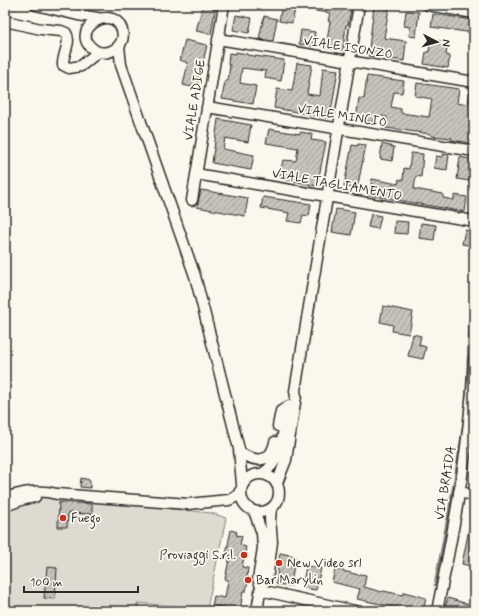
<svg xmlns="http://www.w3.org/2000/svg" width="479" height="616" font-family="Mynerve,sans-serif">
	<defs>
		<pattern id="building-hatch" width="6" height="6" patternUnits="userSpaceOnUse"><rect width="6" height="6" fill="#c7c4bc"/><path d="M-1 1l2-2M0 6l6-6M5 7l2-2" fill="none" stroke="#a29f99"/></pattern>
	</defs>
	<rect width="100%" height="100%" fill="#fbf7ec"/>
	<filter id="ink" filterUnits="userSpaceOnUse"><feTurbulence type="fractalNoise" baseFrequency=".025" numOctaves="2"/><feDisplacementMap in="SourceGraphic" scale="8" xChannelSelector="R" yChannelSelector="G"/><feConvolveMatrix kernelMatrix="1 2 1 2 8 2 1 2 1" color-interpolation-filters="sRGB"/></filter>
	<g filter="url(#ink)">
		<path fill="#dddad0" stroke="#84827e" d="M51 493 144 506 211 513 226 518 207 609 138 603 137 611H5V502Z"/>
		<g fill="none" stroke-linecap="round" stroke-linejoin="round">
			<path stroke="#7b7a75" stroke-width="2.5" d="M435 585C445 530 457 475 464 419 470 374 466 328 474 283"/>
		</g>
		<path fill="url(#building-hatch)" stroke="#2b2b2b" d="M203 5H216L211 34 196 31Z
			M282 5H296L292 23 279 21Z
			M301 5H352L348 25H346L343 50 326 48 330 21H328L330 13 301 9Z
			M374 6 389 8 384 38 406 41 404 61 368 56Z
			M406 11 419 12 416 37 409 36 410 27 404 26Z
			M433 14 474 20V33L431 27Z
			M236 15 252 18 249 33 233 30Z
			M264 16 277 19 273 41 259 39Z
			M301 30 315 32 313 46 299 44Z
			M185 40 207 45 197 88 183 85 188 63 180 60Z
			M430 40 448 42 446 55 450 56 448 68 424 64 426 52H429Z
			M236 52 247 54V55L284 60 281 81 265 78 266 71 242 68 240 83 256 86 253 104 222 99 225 81H228L230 65H228L229 53 236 54Z
			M297 63 312 65 307 94 320 96 323 68 338 70 330 118 274 108 277 89 292 91Z
			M367 76 404 81 402 93 394 92 391 107 401 109V113L429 117 432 99 415 96 417 83 459 89 457 103 468 105 470 89H474V125L471 143 451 140 452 138 431 136V134L386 128 387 117 374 115 373 122 356 119 359 98 364 99Z
			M218 119 251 125 248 142 225 138 223 149 254 155 251 170 212 163Z
			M269 129 300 134V132L312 134 311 140 326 142 317 186 279 178 283 160 296 161 298 148 266 143Z
			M358 144 366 145 357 189 344 186 352 145 357 146Z
			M382 144 394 147 392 161 380 159Z
			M411 153 423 154 421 177 416 176 414 189 443 194V198L454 200V195L467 197 465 212 369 195 372 179 398 184 399 179 403 180 404 168 409 169Z
			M443 154 449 155 447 170 434 168 436 156 443 157Z
			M460 157 474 160 472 174 470 173 469 181 457 179Z
			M201 190 248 198 245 216 197 207Z
			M263 197 311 204 309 216 303 215 301 223 287 221 289 213 261 208Z
			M336 209 355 212 351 235 332 232Z
			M371 214 381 216 378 229 368 227Z
			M395 221 408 222 407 234 394 233Z
			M421 223 436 225 434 240 419 238Z
			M465 230 474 232V246L462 244Z
			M383 306 413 312 409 334 392 331 393 325 380 322Z
			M413 334 421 336 419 345 426 347 423 359 408 356Z
			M81 478 90 480V488L80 487Z
			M59 502 92 504V514L68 513 67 527H58Z
			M471 519H474V567L462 564Z
			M231 530 237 532 236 535 242 536 240 545 246 547 242 567 248 568 247 577H249L246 591H243L240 611H225L226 607 212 606 214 596 225 598 228 580 225 579 230 555 226 554Z
			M280 553 295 556 291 586 276 584Z
			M306 566 321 568 316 590 302 588Z
			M47 567 57 568 55 599 44 598Z
			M335 569 359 575 360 574 366 575 364 587 382 592 383 591 403 595 404 592 426 598 423 611H412L357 599 360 589 332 582Z
			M448 598 474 606V611H444Z"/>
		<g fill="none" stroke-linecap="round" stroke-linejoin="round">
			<g stroke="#2b2b2b" stroke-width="13">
				<path id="minor" d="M36 5 78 15 98 18
					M428 5 474 13
					M5 21 41 29 61 31 66 33C72 42 62 55 63 65L69 68 81 66 98 52C112 55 126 45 122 30 112 0 63 34 98 52
					M218 39 474 82
					M119 46 121 65 195 276 239 449 242 484
					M207 107 474 151
					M196 174 474 221
					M192 200 224 5
					M278 426 281 411 289 406
					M242 454C258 463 271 462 275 442
					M263 473C282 462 282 437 286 417
					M241 493a19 19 0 1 1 38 0a19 19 0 1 1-38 0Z
					M277 483 286 460 296 396 295 391 359 5
					M459 492 474 495
					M5 498C23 492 38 489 57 494L188 504 229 500 237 496 240 491
					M5 506 24 499 35 497
					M254 511 262 533 263 548 258 579 261 586
					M260 590 355 611
					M257 611 261 586 267 580 272 542 270 519 271 509
					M437 611C451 542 465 471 471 401 473 387 473 373 474 359"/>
			</g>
			<use href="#minor" stroke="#fbf7ec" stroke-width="10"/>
		</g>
	</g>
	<g fill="#c8321e" stroke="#fbf7ec" stroke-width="1.5">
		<circle cx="63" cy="518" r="4"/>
		<circle cx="244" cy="555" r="4"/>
		<circle cx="279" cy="563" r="4"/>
		<circle cx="248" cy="580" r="4"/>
	</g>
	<g text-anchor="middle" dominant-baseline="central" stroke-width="3.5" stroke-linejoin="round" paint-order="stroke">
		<g font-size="13" fill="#2b2b2b" stroke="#fbf7ec">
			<text transform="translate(348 48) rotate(9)">VIALE ISONZO</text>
			<text transform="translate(195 100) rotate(-81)">VIALE ADIGE</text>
			<text transform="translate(342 116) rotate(9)">VIALE MINCIO</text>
			<text transform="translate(337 185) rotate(10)">VIALE TAGLIAMENTO</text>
			<text transform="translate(446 483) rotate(-81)">VIA BRAIDA</text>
		</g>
		<g font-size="13" fill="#2b2b2b" stroke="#fbf7ec" text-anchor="start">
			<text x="71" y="518">Fuego</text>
			<text x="236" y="555" text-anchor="end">Proviaggi S.r.l.</text>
			<text x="287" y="563">New Video srl</text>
			<text x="256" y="580">Bar Marylin</text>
		</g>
	</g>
	<rect width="479" height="616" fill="none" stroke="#fbf7ec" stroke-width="20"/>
	<rect x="10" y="10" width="459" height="596" fill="none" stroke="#2b2b2b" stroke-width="1.5" filter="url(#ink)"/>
	<g transform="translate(437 42) rotate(96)" stroke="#fbf7ec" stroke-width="3" paint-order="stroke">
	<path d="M0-3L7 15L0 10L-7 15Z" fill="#2b2b2b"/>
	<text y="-6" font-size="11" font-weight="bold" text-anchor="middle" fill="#2b2b2b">N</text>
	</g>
	<path d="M24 586v6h114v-6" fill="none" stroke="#2b2b2b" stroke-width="2"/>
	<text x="30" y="586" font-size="12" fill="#2b2b2b" stroke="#fbf7ec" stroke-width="3" paint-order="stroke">100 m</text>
</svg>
